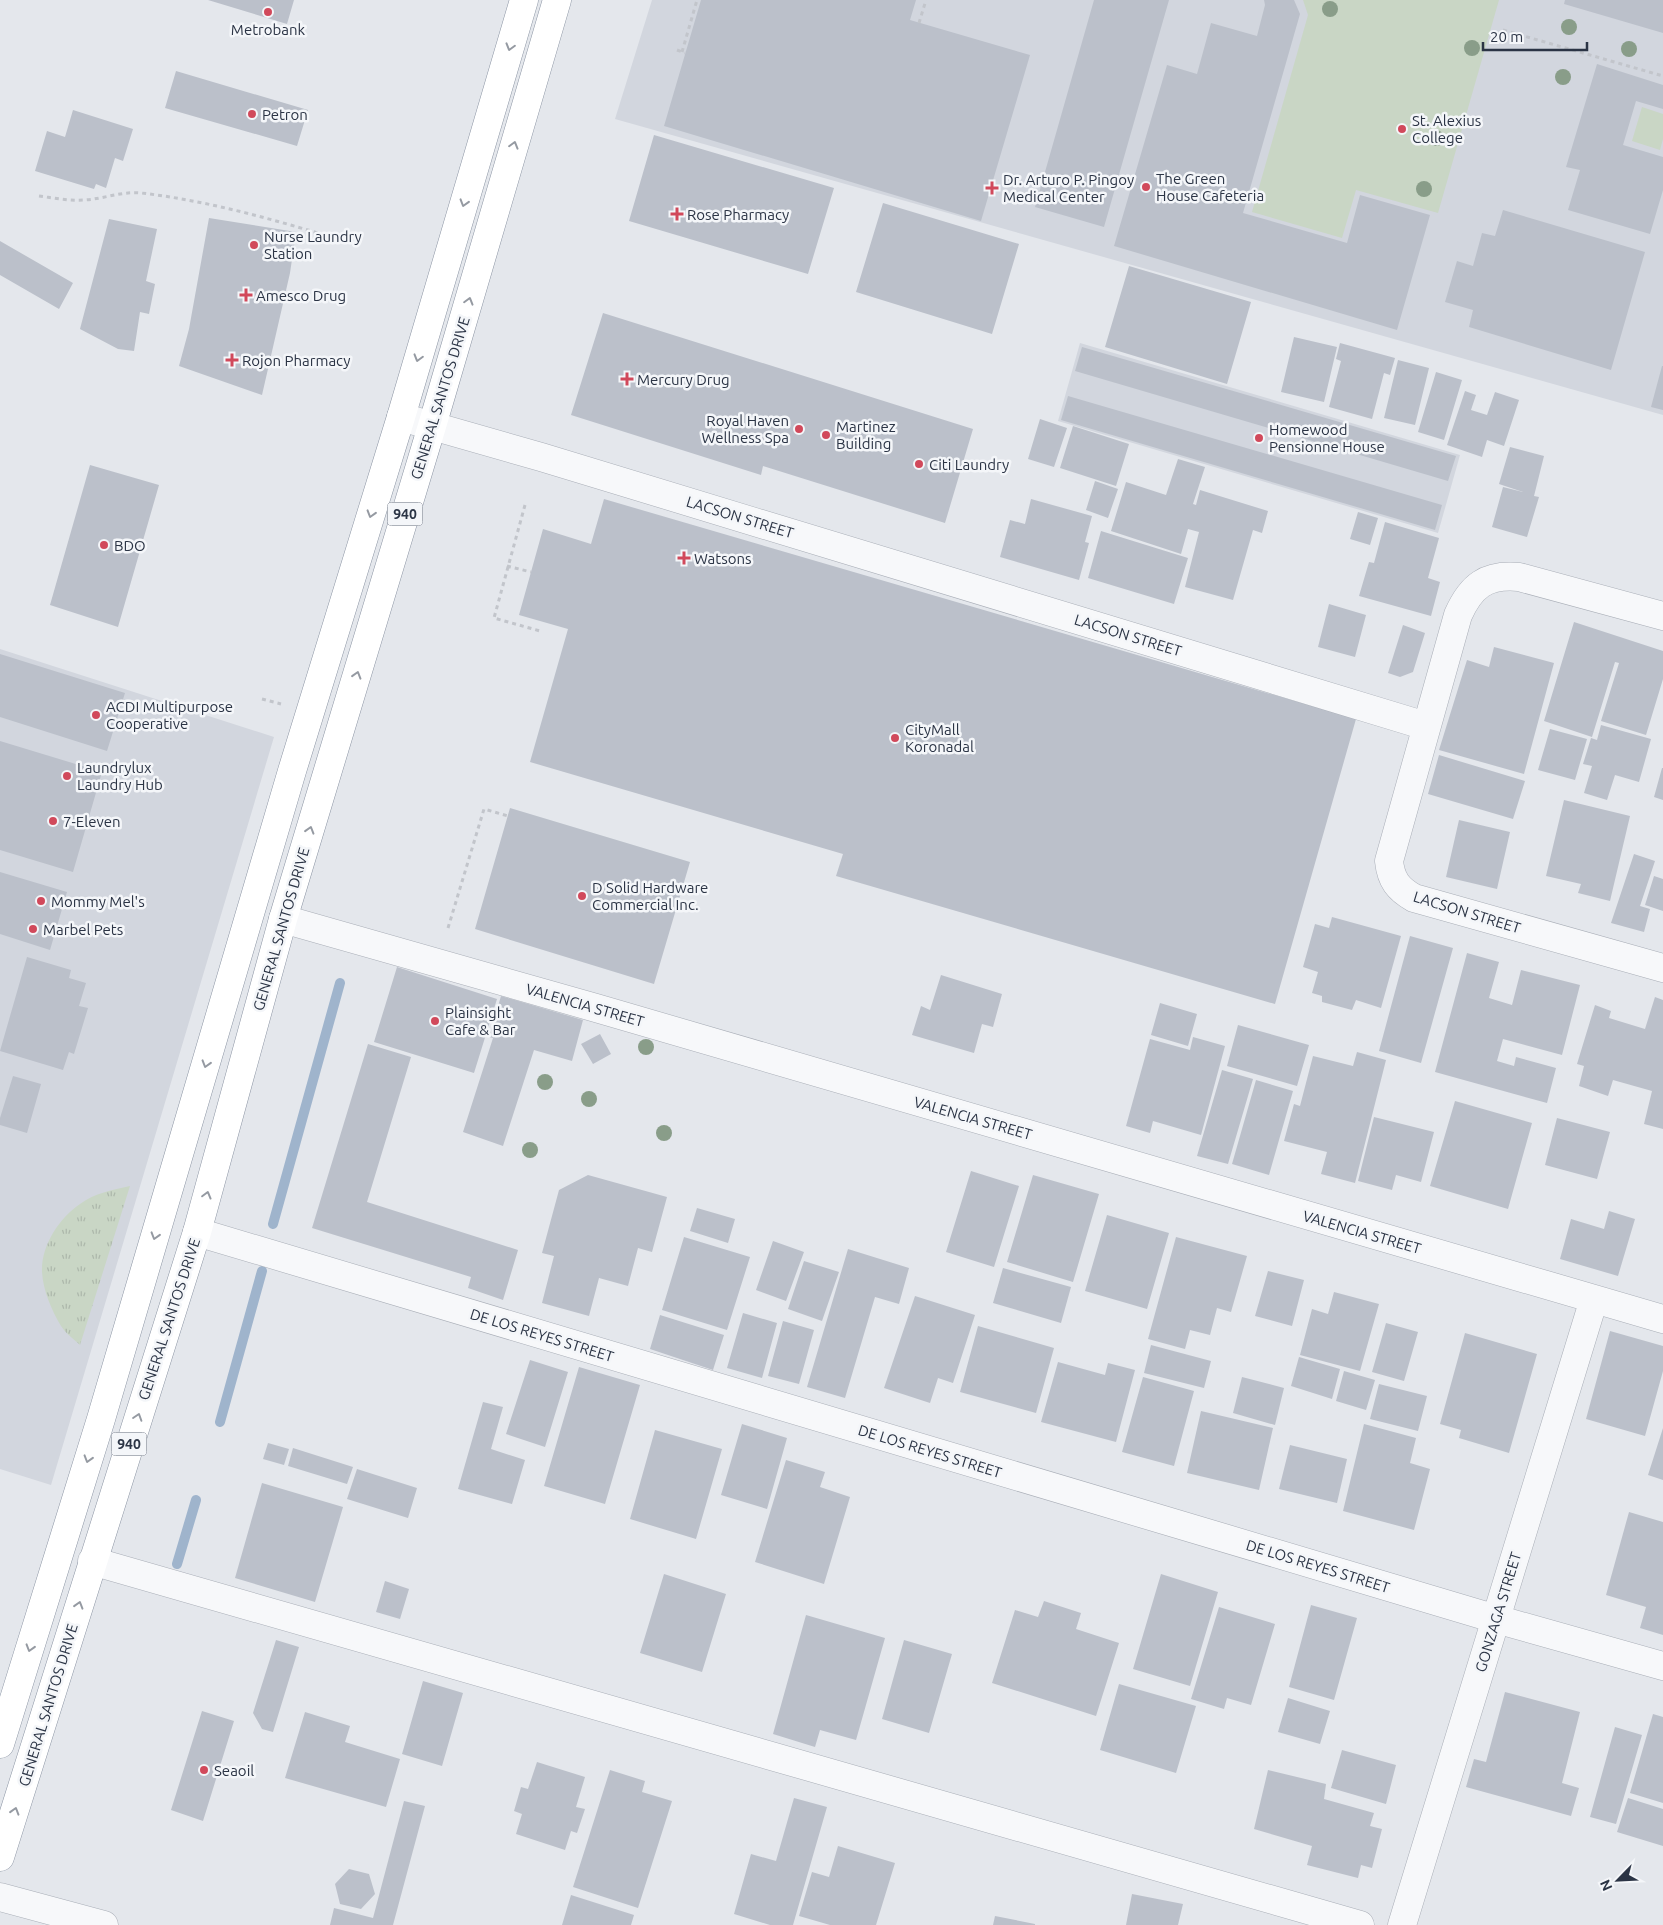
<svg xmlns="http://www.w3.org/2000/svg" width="1663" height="1925" font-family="Ubuntu,sans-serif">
	<defs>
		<pattern id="grass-tufts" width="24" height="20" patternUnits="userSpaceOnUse" patternTransform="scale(1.25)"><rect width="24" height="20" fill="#c9d6c5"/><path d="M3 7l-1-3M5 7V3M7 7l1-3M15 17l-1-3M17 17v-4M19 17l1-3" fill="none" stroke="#adb8ab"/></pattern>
	</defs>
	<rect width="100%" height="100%" fill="#e4e7ec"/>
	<path fill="#d2d6de" d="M652 0H1663V415L615 119Z
		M1080 343 1460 455 1438 533 1058 421Z
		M0 649 274 737 51 1485 0 1469Z"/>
	<path fill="url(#grass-tufts)" d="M130 1186 80 1345C74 1339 66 1334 61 1326 52 1311 43 1291 42 1272 41 1246 59 1218 80 1204 95 1193 112 1190 130 1186Z"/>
	<path fill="#c9d6c5" d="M1303 0H1499L1438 213 1356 190 1342 238 1252 212 1308 15Z
		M1642 107 1663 114V139L1660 150 1632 141Z"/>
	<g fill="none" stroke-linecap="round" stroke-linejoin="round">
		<path stroke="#9fb4cc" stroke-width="10" d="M273 1224 340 983
			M220 1422 262 1271
			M177 1564 196 1500"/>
	</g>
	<path fill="#bbc0ca" d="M208 0H294L287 24Z
		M701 0H916L910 20 1030 55 981 221 664 126Z
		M1094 0H1169L1104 227 1035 207Z
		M1264 0H1294L1300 14 1243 213 1347 243 1360 195 1430 215 1397 330 1114 246 1167 65 1197 74 1211 23 1257 36 1265 5Z
		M1565 0H1663V33L1564 4Z
		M1597 64 1663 85V109L1636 101 1623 145 1663 157V190L1650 234 1568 210 1580 170 1566 167Z
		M176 71 308 110 297 146 165 108Z
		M73 110 133 129 123 161 115 158 106 188 96 184 94 189 35 171 47 131 65 137Z
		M654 135 834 188 808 274 629 221Z
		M883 203 1019 244 992 334 856 292Z
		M1503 210 1645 252 1611 370 1469 327 1473 310 1445 302 1457 261 1473 266 1482 233 1495 236Z
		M209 218 296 232 290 273 262 395 179 366 189 329Z
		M109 219 157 229 146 281 155 284 149 314 140 312 134 351 118 349 80 329Z
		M0 241 73 283 59 309 0 275Z
		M1129 266 1251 302 1227 384 1105 347Z
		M603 313 973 429 945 523 763 466 761 475 571 415Z
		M1294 337 1337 347 1324 402 1281 392Z
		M1340 343 1395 358 1390 375 1384 373 1372 419 1329 407 1341 361 1336 359Z
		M1082 347 1456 456 1448 481 1075 371Z
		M1398 360 1429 368 1415 425 1384 418Z
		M1662 366H1663V410L1651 407Z
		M1436 372 1462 380 1444 440 1418 432Z
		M1465 391 1476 395 1471 410 1487 415 1495 392 1519 400 1504 446 1487 440 1482 457 1447 445Z
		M1068 396 1442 505 1435 530 1061 420Z
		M1040 419 1067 428 1054 467 1028 459Z
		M1073 426 1129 444 1116 486 1060 468Z
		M1510 447 1544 456 1534 496 1539 497 1527 537 1492 527 1503 487 1523 492 1499 484Z
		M1178 459 1205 467 1193 504 1196 505 1200 490 1268 511 1262 533 1253 530 1233 600 1185 587 1199 532 1188 529 1181 554 1111 531 1126 482 1166 495Z
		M90 465 159 485 118 627 50 605Z
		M1095 481 1118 489 1108 518 1086 510Z
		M604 499 1356 719 1275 1004 836 876 843 854 530 762 568 629 519 615 543 529 591 544Z
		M1031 499 1092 516 1085 542 1089 543 1079 580 1000 557 1010 520 1025 524Z
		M1358 512 1378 518 1370 545 1350 539Z
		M1385 522 1439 538 1428 578 1440 582 1431 616 1359 596 1369 562 1374 563Z
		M1101 531 1188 558 1174 604 1088 578Z
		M1329 604 1366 615 1355 657 1318 647Z
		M1574 622 1663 651V679L1646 735 1601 721 1619 663 1615 662 1592 737 1544 721Z
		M1403 625 1425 633 1413 672 1400 677 1388 673Z
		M1494 647 1554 663 1524 774 1439 750 1467 660 1489 667Z
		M0 654 125 693 107 751 0 717Z
		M1601 725 1651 739 1639 782 1615 775 1607 800 1584 793 1592 766 1583 764 1591 738 1597 740Z
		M1550 729 1587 739 1575 780 1538 770Z
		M0 741 102 772 73 872 0 850Z
		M1439 755 1525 781 1513 819 1428 794Z
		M1662 768H1663V800L1654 797Z
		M1564 800 1630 816 1610 901 1578 893 1581 884 1546 876Z
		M510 808 690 862 654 984 475 929Z
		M1459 820 1510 832 1497 889 1446 877Z
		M1634 854 1655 861 1640 906 1650 909 1644 932 1611 923Z
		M0 872 67 892 50 950 0 934Z
		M1654 876 1663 879V911L1645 905Z
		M1332 917 1401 936 1381 1008 1356 1000 1352 1010 1322 1002V996L1312 993 1318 972 1303 967 1315 924 1329 928Z
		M1410 936 1453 948 1421 1063 1379 1051Z
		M1467 953 1499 962 1489 998 1512 1005 1521 970 1580 985 1562 1055 1503 1039 1497 1061 1514 1066 1516 1057 1556 1068 1547 1103 1435 1072Z
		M27 957 71 970 69 978 86 983 79 1006 88 1008 74 1054 69 1052 63 1070 0 1051Z
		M397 967 497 999 474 1073 374 1042Z
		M941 975 1002 994 993 1027 982 1024 974 1053 912 1035 921 1006 930 1010Z
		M501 996 583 1020 572 1061 534 1050 503 1146 463 1132 493 1038 489 1037Z
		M1655 997 1663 1000V1129L1644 1124 1652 1091 1613 1080 1608 1096 1579 1086 1584 1066 1577 1064 1595 1005 1611 1011 1609 1018 1645 1029Z
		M1160 1003 1197 1014 1188 1046 1151 1035Z
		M1238 1025 1309 1045 1297 1086 1227 1066Z
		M600 1034 611 1054 593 1064 581 1044Z
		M1193 1037 1225 1046 1201 1135 1153 1121 1150 1133 1126 1126 1150 1039 1190 1050Z
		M368 1044 411 1057 367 1202 518 1250 503 1300 468 1288 471 1277 312 1228Z
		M1357 1052 1386 1060 1355 1183 1321 1174 1327 1152 1284 1141 1294 1104 1300 1106 1313 1056 1353 1066Z
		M1222 1070 1253 1079 1228 1164 1197 1156Z
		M13 1076 41 1084 27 1133 0 1125V1118Z
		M1256 1080 1293 1091 1269 1175 1232 1164Z
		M1455 1101 1532 1123 1508 1209 1430 1186Z
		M1374 1117 1434 1132 1421 1182 1396 1175 1392 1190 1358 1181Z
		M1557 1118 1610 1132 1597 1179 1545 1165Z
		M971 1171 1019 1186 994 1267 946 1252Z
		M588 1175 667 1197 652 1252 638 1248 628 1286 599 1278 589 1316 542 1303 554 1256 542 1253 559 1190Z
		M1033 1175 1099 1194 1073 1282 1007 1262Z
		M697 1208 735 1219 728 1243 690 1231Z
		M1609 1211 1635 1219 1618 1276 1560 1259 1571 1219 1604 1229Z
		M1107 1215 1169 1233 1147 1309 1085 1291Z
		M684 1237 750 1257 727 1330 662 1310Z
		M1176 1237 1247 1256 1231 1312 1217 1308 1210 1335 1190 1330 1185 1349 1148 1339Z
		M773 1241 804 1252 786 1301 756 1290Z
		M848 1249 909 1268 899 1304 875 1297 845 1398 807 1387Z
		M804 1261 839 1272 822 1321 788 1309Z
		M1003 1268 1071 1287 1061 1323 993 1303Z
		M1268 1271 1304 1280 1292 1326 1255 1316Z
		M1334 1292 1379 1304 1360 1371 1300 1355 1312 1309 1328 1314Z
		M915 1296 975 1315 953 1383 938 1378 930 1403 884 1388Z
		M743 1313 777 1323 762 1378 727 1368Z
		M660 1315 724 1335 713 1370 650 1349Z
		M783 1321 814 1330 799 1384 768 1376Z
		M1386 1323 1418 1332 1404 1381 1372 1372Z
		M978 1326 1054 1348 1036 1413 960 1392Z
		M1610 1331 1663 1346V1371L1645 1436 1586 1419Z
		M1465 1333 1537 1354 1509 1453 1459 1438 1461 1430 1440 1424Z
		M1151 1345 1211 1361 1204 1388 1144 1373Z
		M1299 1357 1340 1369 1332 1399 1291 1386Z
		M530 1360 568 1372 545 1447 506 1434Z
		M1058 1362 1105 1375 1108 1363 1135 1370 1116 1442 1041 1422Z
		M579 1367 640 1385 605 1504 544 1486Z
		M1344 1371 1375 1380 1366 1410 1336 1401Z
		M1143 1377 1194 1391 1174 1466 1122 1452Z
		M1242 1377 1284 1388 1275 1425 1233 1413Z
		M1379 1384 1427 1396 1418 1431 1370 1419Z
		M483 1402 503 1407 491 1449 525 1460 512 1504 458 1489Z
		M1201 1411 1273 1428 1259 1490 1187 1473Z
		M742 1424 787 1438 767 1509 721 1495Z
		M1364 1424 1416 1438 1410 1463 1430 1469 1414 1530 1343 1511Z
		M1663 1428V1480L1648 1475Z
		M655 1430 722 1449 696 1539 630 1519Z
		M268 1443 289 1449 284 1465 263 1459Z
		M1290 1445 1347 1459 1337 1503 1279 1489Z
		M293 1448 353 1467 347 1484 288 1466Z
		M786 1460 825 1472 820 1487 850 1497 824 1584 755 1562Z
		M357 1469 417 1488 408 1518 347 1499Z
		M262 1483 343 1507 315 1602 235 1578Z
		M1629 1512 1663 1522V1635L1640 1628 1646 1607 1606 1595Z
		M664 1574 726 1594 702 1672 640 1653Z
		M1161 1574 1218 1592 1190 1686 1133 1669Z
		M385 1581 409 1589 400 1619 376 1612Z
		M1044 1601 1081 1613 1076 1629 1119 1643 1096 1716 992 1683 1015 1610 1038 1617Z
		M1311 1605 1357 1618 1334 1700 1289 1687Z
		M1219 1607 1275 1624 1251 1705 1227 1698 1224 1709 1191 1699Z
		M806 1615 885 1638 856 1740 820 1730 815 1747 773 1734Z
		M276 1640 299 1647 273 1732 262 1729 253 1713Z
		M904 1640 952 1654 929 1733 882 1719Z
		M423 1681 463 1693 442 1766 402 1754Z
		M1119 1684 1196 1706 1176 1773 1100 1750Z
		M1505 1692 1580 1712 1562 1783 1579 1788 1571 1816 1466 1787 1474 1759 1486 1762Z
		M1288 1698 1330 1711 1320 1744 1278 1732Z
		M202 1711 234 1721 203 1821 171 1810Z
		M305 1712 350 1726 345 1742 400 1759 386 1807 285 1778Z
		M1653 1714 1663 1717V1803L1630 1793Z
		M1615 1727 1642 1735 1616 1824 1590 1817Z
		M1342 1750 1396 1765 1386 1804 1331 1788Z
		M537 1762 585 1777 576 1807 585 1809 577 1833 571 1831 565 1850 516 1834 522 1814 514 1811 521 1787 528 1789Z
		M610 1770 645 1781 642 1792 672 1801 638 1908 573 1887Z
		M1268 1770 1326 1784 1324 1799 1374 1813 1370 1826 1382 1829 1372 1868 1361 1865 1358 1878 1307 1865 1312 1846 1254 1829Z
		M794 1798 827 1807 793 1925H770L734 1914 751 1854 776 1861Z
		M1628 1798 1663 1809V1846L1617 1832Z
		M404 1801 425 1806 393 1925H330L334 1908 373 1918Z
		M838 1846 895 1863 876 1925H830L799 1916 812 1872 829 1877Z
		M349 1869 369 1874 375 1894 361 1909 340 1904 335 1884Z
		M1132 1894 1183 1904 1178 1925H1126Z
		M571 1895 634 1915 631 1925H562Z
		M995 1916 1035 1924V1925H993Z"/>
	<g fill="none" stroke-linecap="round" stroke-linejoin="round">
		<g stroke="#a9aeb7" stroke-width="29">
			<path id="street" d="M401 417 541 457 1426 726
				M1663 616 1519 577C1486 574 1471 586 1458 615L1389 861C1391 880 1398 889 1414 898L1663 968
				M283 919 596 1008 1663 1319
				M197 1232 1496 1619 1663 1666
				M92 1561 1360 1925
				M0 1897 104 1925
				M1402 1925 1594 1299"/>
		</g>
		<g stroke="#8b94a3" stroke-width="29">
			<path id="highway" d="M0 1744 101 1419 292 771 401 417 524 0
				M0 1857 197 1232 283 919 432 426 557 0"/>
		</g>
		<path stroke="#c2c5cb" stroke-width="3" stroke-dasharray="4 4" stroke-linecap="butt" d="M919 23 926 0
			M1503 30 1663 76
			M677 50 685 53
			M682 52 697 0
			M39 196C54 198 69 201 84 200 104 199 121 191 141 193 211 201 278 221 345 241
			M525 505 494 618 540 631
			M507 566 531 572
			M262 699 281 704
			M448 928 484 809 508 816"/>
		<use href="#street" stroke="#f7f8fa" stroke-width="28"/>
		<use href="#highway" stroke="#fff" stroke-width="28"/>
	</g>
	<g fill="#899d89">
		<circle cx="1330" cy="9" r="8"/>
		<circle cx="1569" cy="27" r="8"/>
		<circle cx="1472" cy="48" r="8"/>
		<circle cx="1629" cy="49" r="8"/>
		<circle cx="1563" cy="77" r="8"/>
		<circle cx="1436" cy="138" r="8"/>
		<circle cx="1424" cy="189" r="8"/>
		<circle cx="646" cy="1047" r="8"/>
		<circle cx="545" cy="1082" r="8"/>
		<circle cx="589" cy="1099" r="8"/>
		<circle cx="664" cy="1133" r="8"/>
		<circle cx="530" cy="1150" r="8"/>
	</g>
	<defs><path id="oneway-chevron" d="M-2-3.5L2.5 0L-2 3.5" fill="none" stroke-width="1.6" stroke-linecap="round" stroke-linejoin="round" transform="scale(1.25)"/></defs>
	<g stroke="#959aa2">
		<use href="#oneway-chevron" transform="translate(510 47) rotate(106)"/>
		<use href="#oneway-chevron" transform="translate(514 145) rotate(-74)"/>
		<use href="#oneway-chevron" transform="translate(464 203) rotate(107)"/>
		<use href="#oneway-chevron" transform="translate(469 301) rotate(-74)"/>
		<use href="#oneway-chevron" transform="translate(418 358) rotate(106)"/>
		<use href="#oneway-chevron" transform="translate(371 514) rotate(107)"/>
		<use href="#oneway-chevron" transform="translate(357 675) rotate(-73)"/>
		<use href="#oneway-chevron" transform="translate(310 830) rotate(-73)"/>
		<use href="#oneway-chevron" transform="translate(206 1064) rotate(107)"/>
		<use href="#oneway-chevron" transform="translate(207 1195) rotate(-75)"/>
		<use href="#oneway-chevron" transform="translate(155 1236) rotate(107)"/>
		<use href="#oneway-chevron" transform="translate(138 1417) rotate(-72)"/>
		<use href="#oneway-chevron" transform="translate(88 1459) rotate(107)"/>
		<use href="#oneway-chevron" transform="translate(79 1605) rotate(-73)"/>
		<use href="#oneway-chevron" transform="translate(30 1648) rotate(107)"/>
		<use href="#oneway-chevron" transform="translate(15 1811) rotate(-73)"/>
	</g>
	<g fill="#d1495b" stroke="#f4f6f9" stroke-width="2">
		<circle cx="268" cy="12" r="5"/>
		<circle cx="252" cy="114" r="5"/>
		<circle cx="1402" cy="129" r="5"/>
		<circle cx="1146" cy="187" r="5"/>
		<path d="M989.5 180.5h5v5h5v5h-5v5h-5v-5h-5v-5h5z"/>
		<path d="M674.5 206.5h5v5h5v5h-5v5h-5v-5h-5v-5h5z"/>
		<circle cx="254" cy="245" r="5"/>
		<path d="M243.5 287.5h5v5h5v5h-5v5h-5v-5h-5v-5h5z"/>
		<path d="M229.5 352.5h5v5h5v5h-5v5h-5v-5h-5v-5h5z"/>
		<path d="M624.5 371.5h5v5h5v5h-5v5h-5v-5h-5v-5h5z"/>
		<circle cx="799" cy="429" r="5"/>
		<circle cx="826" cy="435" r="5"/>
		<circle cx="1259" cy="438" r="5"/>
		<circle cx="919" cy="464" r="5"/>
		<circle cx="104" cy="545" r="5"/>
		<path d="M681.5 550.5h5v5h5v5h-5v5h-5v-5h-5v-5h5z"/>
		<circle cx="96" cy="715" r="5"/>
		<circle cx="895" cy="738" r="5"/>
		<circle cx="67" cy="776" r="5"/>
		<circle cx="53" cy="821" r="5"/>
		<circle cx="582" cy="896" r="5"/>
		<circle cx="41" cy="901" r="5"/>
		<circle cx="33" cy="929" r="5"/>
		<circle cx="435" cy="1021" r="5"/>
		<circle cx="204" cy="1770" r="5"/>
	</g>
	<g text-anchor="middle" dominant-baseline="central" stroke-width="5" stroke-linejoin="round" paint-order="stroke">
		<g fill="#f4f6f9" stroke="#676e7b" stroke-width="1">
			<rect x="387.5" y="502.5" width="35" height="23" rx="4"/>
			<rect x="111.5" y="1432.5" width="35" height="23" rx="4"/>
		</g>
		<g font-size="14" font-weight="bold" fill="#2b3445">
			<text x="405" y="514">940</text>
			<text x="129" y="1444">940</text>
		</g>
		<g font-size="15" fill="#2b3445" stroke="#f4f6f9" text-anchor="start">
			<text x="268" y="29" text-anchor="middle">Metrobank</text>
			<text x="262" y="114">Petron</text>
			<text x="1412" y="120">St. Alexius<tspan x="1412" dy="17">College</tspan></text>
			<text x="1156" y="178">The Green<tspan x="1156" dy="17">House Cafeteria</tspan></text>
			<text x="1003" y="179">Dr. Arturo P. Pingoy<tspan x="1003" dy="17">Medical Center</tspan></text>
			<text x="687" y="214">Rose Pharmacy</text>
			<text x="264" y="236">Nurse Laundry<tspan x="264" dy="17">Station</tspan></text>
			<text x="256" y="295">Amesco Drug</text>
			<text x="242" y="360">Rojon Pharmacy</text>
			<text x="637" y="379">Mercury Drug</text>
			<text x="789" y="420" text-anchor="end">Royal Haven<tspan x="789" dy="17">Wellness Spa</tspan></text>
			<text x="836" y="426">Martinez<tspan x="836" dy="17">Building</tspan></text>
			<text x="1269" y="429">Homewood<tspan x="1269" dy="17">Pensionne House</tspan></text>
			<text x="929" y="464">Citi Laundry</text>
			<text x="114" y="545">BDO</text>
			<text x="694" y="558">Watsons</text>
			<text x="106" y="706">ACDI Multipurpose<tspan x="106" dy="17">Cooperative</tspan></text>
			<text x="905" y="729">CityMall<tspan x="905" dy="17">Koronadal</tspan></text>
			<text x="77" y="767">Laundrylux<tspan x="77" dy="17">Laundry Hub</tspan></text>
			<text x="63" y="821">7-Eleven</text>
			<text x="592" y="887">D Solid Hardware<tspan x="592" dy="17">Commercial Inc.</tspan></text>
			<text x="51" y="901">Mommy Mel's</text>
			<text x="43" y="929">Marbel Pets</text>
			<text x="445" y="1012">Plainsight<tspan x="445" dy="17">Cafe &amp; Bar</tspan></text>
			<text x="214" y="1770">Seaoil</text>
		</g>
		<g font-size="15" fill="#2b3445" stroke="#f4f6f9">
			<text transform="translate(440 398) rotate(-73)">GENERAL SANTOS DRIVE</text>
			<text transform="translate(740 517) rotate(17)">LACSON STREET</text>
			<text transform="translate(1128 635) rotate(17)">LACSON STREET</text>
			<text transform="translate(1467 912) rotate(17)">LACSON STREET</text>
			<text transform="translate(281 929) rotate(-74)">GENERAL SANTOS DRIVE</text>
			<text transform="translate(585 1005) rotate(16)">VALENCIA STREET</text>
			<text transform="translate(973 1118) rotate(16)">VALENCIA STREET</text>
			<text transform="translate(1362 1232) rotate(16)">VALENCIA STREET</text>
			<text transform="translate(169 1319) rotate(-72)">GENERAL SANTOS DRIVE</text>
			<text transform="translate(542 1335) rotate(17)">DE LOS REYES STREET</text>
			<text transform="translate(930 1451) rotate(17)">DE LOS REYES STREET</text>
			<text transform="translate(1318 1566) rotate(17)">DE LOS REYES STREET</text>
			<text transform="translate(1498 1612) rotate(-73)">GONZAGA STREET</text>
			<text transform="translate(48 1705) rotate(-73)">GENERAL SANTOS DRIVE</text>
		</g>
	</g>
	<g transform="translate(1618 1880) rotate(246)" stroke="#f4f6f9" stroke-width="4" paint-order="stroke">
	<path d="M0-4L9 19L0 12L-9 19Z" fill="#2b3445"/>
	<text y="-8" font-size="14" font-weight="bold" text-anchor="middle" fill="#2b3445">N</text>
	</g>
	<path d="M1483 42v8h104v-8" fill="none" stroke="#2b3445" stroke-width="2.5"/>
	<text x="1490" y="42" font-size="15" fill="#2b3445" stroke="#f4f6f9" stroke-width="4" paint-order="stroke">20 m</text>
</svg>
